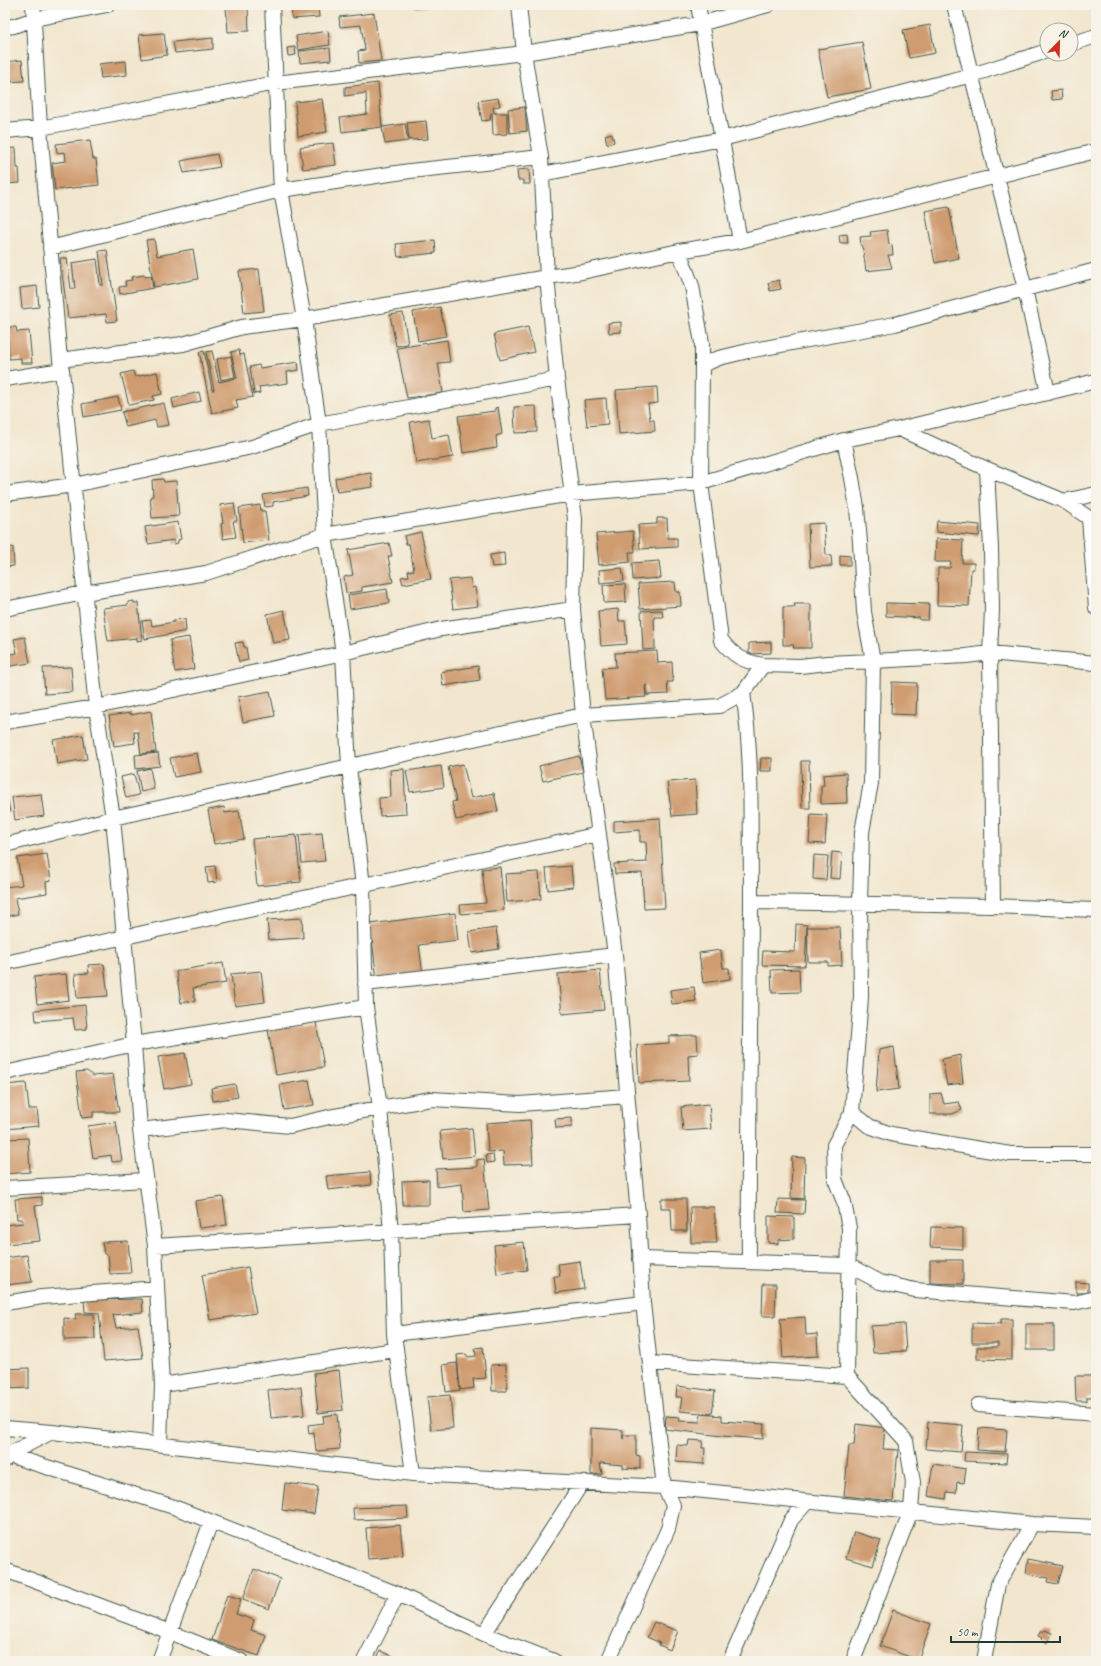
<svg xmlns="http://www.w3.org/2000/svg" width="1101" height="1666" font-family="Caveat,sans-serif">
	<rect width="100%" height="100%" fill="#f7f3e8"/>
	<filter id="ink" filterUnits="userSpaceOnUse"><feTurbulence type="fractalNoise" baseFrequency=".025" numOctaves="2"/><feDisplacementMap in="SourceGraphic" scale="8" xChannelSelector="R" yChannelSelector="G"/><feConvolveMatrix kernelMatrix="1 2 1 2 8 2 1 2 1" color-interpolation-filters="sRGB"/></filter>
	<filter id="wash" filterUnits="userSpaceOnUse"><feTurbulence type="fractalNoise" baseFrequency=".012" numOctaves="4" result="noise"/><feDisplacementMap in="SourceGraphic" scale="16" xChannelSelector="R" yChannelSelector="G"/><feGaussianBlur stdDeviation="0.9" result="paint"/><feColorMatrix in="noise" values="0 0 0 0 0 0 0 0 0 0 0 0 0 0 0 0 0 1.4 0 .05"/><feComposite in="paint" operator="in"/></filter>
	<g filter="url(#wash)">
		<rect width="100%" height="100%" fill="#f2e6ce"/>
		<g id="blocks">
			<path fill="#cf9b70" d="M248 5 249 31 228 32 226 7Z
				M291 5H318L319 17 292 19Z
				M415 5H434V6L415 8Z
				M374 13 381 61 359 63 358 51 365 50 361 25 340 27 339 17Z
				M930 25 935 53 909 58 903 30Z
				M328 31 330 45 298 50 296 36Z
				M164 33 167 55 142 59 139 35Z
				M213 38V49L175 53 173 42Z
				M862 42 871 89 827 97 818 49Z
				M295 47 296 55 288 56 287 48Z
				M330 48 331 60 300 63 299 51Z
				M22 60 24 81 5 82V62Z
				M126 61 127 75 101 78 99 64Z
				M378 83 382 127 342 132 340 118 367 114 366 93 345 96V87Z
				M1061 90 1062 99 1052 100 1051 91Z
				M498 98 500 106 493 107 494 113H507V134L493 135 492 113H491L490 120 482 121 478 101Z
				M322 99 327 132 298 136 295 102Z
				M525 107 527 131 510 133 508 109Z
				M426 121 428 139 409 140 407 123Z
				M405 124 408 141 385 144 382 127Z
				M612 133 614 142 607 144 605 135Z
				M90 140 93 159H96L99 185 55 190 52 163 66 161 65 152 57 153 56 144Z
				M333 143 336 165 303 169 300 147Z
				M16 148 17 168H19L20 183 5 184V149Z
				M217 154 220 167 184 173 181 161Z
				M529 169 530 184H523V180H518L517 170Z
				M949 207 959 258 935 263 925 211Z
				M887 230 889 244 892 245 893 255H888L892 268 866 271 863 250 861 245 860 237 871 236 870 232Z
				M847 234 848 243H840L839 235Z
				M154 239 157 256 193 249 198 279 154 287 146 240Z
				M435 240 436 253 398 257 396 244Z
				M107 250 117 321 107 322 106 314 68 318 60 258H67L71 289 75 288 72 263 97 259 100 285H103L99 251Z
				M259 269 264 311 244 313 239 271Z
				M145 275V277L151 276 153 288 120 294 119 287 126 286 125 281 132 280 131 277Z
				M779 280 781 289 770 291 768 283Z
				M37 286 39 307 22 309 20 288Z
				M440 307 446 336 418 341 413 312Z
				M403 313 408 344 396 346 390 315Z
				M621 322V332L609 333 608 323Z
				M7 327H16L17 332 29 331 32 363H21V358L9 359Z
				M528 327 534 352 500 360 494 334Z
				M447 340 450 362 438 363 443 393 407 398 397 348Z
				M239 350 240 355 244 354 253 397 236 400 238 408 212 413 199 352 204 351 212 390H214L206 352 212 351 219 382 237 378 231 352Z
				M231 356 235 377 221 380 217 359Z
				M298 362 299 370 287 372 288 383 259 387 260 393 254 394 250 367 259 365 260 368Z
				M133 371 135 377 157 372 162 394 153 396 154 400 129 405 121 374Z
				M657 387 658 403 648 404 650 420H654L655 431 619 434 616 390Z
				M199 392 201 401 174 408 172 399Z
				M118 397 121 410 84 417 82 404Z
				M606 398 608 424 587 426 584 400Z
				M164 403 169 425 157 427 155 420 126 427 122 412Z
				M536 406 537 432 515 433 514 407Z
				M498 407 502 434 496 436 497 448 463 453 458 416 495 411V408Z
				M429 419 432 438 449 435 453 457 416 463 410 422Z
				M371 473 373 487 337 492 335 478Z
				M163 479 164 482 176 481 179 516 152 518 150 497 153 496 152 480Z
				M307 488 308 496 273 502V506L265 507 263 495Z
				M234 503 237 521H233L236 537 223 539 221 524 223 523 220 505Z
				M260 505 261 511H265L269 540 243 543 239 508Z
				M657 518H667L668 538H677V547L640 549 638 525 657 524Z
				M937 521 980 525 979 536 936 532Z
				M178 522 181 539 178 540V543L174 544 173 540 148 544 145 527Z
				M824 523 826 555H831L832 566 810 567 808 524Z
				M633 531 635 552H629L630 562 599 565 596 534Z
				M421 532 431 579 403 584 401 577 409 576 408 571 414 570 409 544H406L404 536Z
				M936 539 963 540 962 563H974V569H971L969 606 937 605 938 568H950L951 562H935Z
				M389 543 392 556H388L393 582 362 587V591L346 593 344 577 353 575 348 550Z
				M13 547 14 566 5 567V548Z
				M504 553 505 566 492 567 490 555Z
				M840 555 850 556V565H840Z
				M659 561 661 578 633 580 632 563Z
				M622 568 624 581 600 583 599 570Z
				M470 578 472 588 475 587 478 606 453 609 449 580Z
				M675 582 676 592H680L681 606 640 609 638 584Z
				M625 584 626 602 604 603 603 585Z
				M387 589 389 603 350 609 348 595Z
				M134 601V603H138L142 640 137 641V638L108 641 103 608 128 605V602Z
				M886 603 929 604 928 620H920V618L886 616Z
				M794 604H811V648H793L794 645H783V607H795Z
				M618 609 619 621H625L627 644 601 646 598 611Z
				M284 610 290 640 273 643 267 614Z
				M662 610 663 617H654L655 649 643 650 641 611Z
				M185 619 186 631 145 639 142 621 151 620 152 626 174 622V620Z
				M25 637 30 663 5 667V655L17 653 14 639Z
				M189 637 194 669 175 672 170 640Z
				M243 642 244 647H246L248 660 239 662 235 643Z
				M771 642V653L749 654V643Z
				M657 651 658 663 672 662 673 682H667L668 694 647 695V685L645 686 646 697 605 700 602 668 616 667 615 653Z
				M478 666 480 680 443 686 441 672Z
				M71 667 73 692 45 694 43 668Z
				M892 682 917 683 916 715 891 714Z
				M270 691 275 716 243 722 238 697Z
				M151 711 156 752 141 754 138 732H134L135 743 114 746 109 716 131 713V715Z
				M83 735 87 759 57 764 53 740Z
				M158 753 160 766 136 769 135 755Z
				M197 753 201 772 174 777 170 758Z
				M579 756 583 772 543 781 539 766Z
				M761 758H772V771H760Z
				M801 761H809L810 808H802Z
				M463 764 471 798 494 793 498 811 456 820 452 802 456 801 448 767Z
				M441 766 444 787 410 792 406 771Z
				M150 768 154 789 141 792 137 771Z
				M404 769 406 814 380 816 379 798 391 797 390 770Z
				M846 773 847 803 821 804V786L824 785 823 775Z
				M134 774 139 795 126 798 121 777Z
				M695 780 697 814 672 816 667 782Z
				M5 787 10 812 5 813Z
				M41 794 44 816 15 820 12 797Z
				M224 807 225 813 239 811 244 839 214 844 208 810Z
				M811 814 827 815 825 844 809 843Z
				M660 818 665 908 644 909 642 873 615 874 614 864 647 862 646 842H640V830L614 832V821Z
				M322 833 325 861 302 863 299 835Z
				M296 835 301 882 257 886 252 839Z
				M832 852 842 853 840 879 830 878Z
				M47 854 51 881 46 882 47 893 15 898 18 914 5 917V887L22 885 17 858Z
				M814 855 828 856 826 880 813 879Z
				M215 866 217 882 208 883 206 867Z
				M571 866 573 887 548 890 546 868Z
				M500 867 504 910 461 914 460 905 486 903 482 869Z
				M539 872 541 899 507 902 505 874Z
				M455 913 458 940 419 945 423 975 377 980 370 924Z
				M302 918 303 938 269 940 267 920Z
				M796 924 807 925 805 966 762 965 763 951 795 952Z
				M807 927H840L842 965 828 966V962H808Z
				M496 928 499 949 472 953 469 932Z
				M721 950 723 968H729L730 979 703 983 699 953Z
				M223 963 226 983 193 988 195 1001 181 1003 176 971Z
				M104 964 108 996 77 998 75 974 89 973 88 965Z
				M799 969 800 992 772 993 771 970Z
				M600 970 604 1010 562 1014 558 974Z
				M261 971 265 1002 235 1006 231 974Z
				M66 974 69 1000 37 1004 34 977Z
				M694 987 696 1001 672 1004 670 990Z
				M85 1005 87 1029 75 1030 73 1018 36 1021 35 1010Z
				M316 1022 324 1067 276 1075 268 1030Z
				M697 1035 698 1054 688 1055 689 1081 639 1083 637 1045 669 1043V1036Z
				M894 1047 899 1089 876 1092 879 1050Z
				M185 1053 191 1084 164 1089 158 1057Z
				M960 1055 963 1083 947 1085 942 1059Z
				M87 1071 93 1076 113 1074 119 1112H93V1117L82 1118 76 1072Z
				M309 1080 314 1105 284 1110 280 1085Z
				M26 1083 29 1109H37L39 1126 5 1129V1085Z
				M235 1084 238 1097 213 1101 211 1088Z
				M941 1093 944 1104 959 1102 962 1110 952 1114H930V1094Z
				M709 1104 711 1129 683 1131 681 1107Z
				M572 1118V1127L556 1128 555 1119Z
				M530 1120 533 1164 504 1165 503 1151 488 1152 486 1123Z
				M116 1122 122 1161 112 1162 111 1155 93 1158 88 1126Z
				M472 1128 475 1156 443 1159 440 1131Z
				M28 1138 30 1172 5 1174V1139Z
				M493 1154 494 1162 487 1163 486 1155Z
				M792 1157 805 1158 804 1199 791 1198Z
				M484 1159 489 1210 464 1212 462 1184 437 1187 436 1169 477 1167V1160Z
				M370 1172 371 1185 328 1190 326 1176Z
				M429 1180V1205H403L402 1181Z
				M42 1197V1205L35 1206 40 1241 5 1244V1225L23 1223 22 1219H17L15 1199Z
				M223 1197 227 1225 199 1228 195 1201Z
				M661 1199H686L687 1231H672L671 1208H661Z
				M778 1199 805 1200 804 1214 777 1213Z
				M690 1207H714L717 1243H691Z
				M768 1216 794 1217V1239L778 1240V1244L768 1243Z
				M931 1227 963 1228V1249L930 1247Z
				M128 1241 131 1273 110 1274 108 1255 104 1254 102 1242Z
				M524 1242 527 1270 497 1274 494 1245Z
				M27 1255 32 1282 5 1285V1258Z
				M930 1260H963V1284L930 1283Z
				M580 1261 584 1289 556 1293 554 1276H560L558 1264Z
				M248 1267 256 1313 210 1320 202 1275Z
				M1076 1282 1088 1283V1293H1076Z
				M763 1284H776L775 1316H762Z
				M142 1299 143 1312 113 1315 116 1328 138 1326 143 1358 104 1361 99 1313 85 1312 84 1300Z
				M75 1314H94L95 1339 64 1340V1318L76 1319Z
				M805 1317 806 1335 817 1334 818 1356 783 1358 780 1319Z
				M1001 1319H1012V1360L977 1359V1347H998V1343H972V1323L1001 1324Z
				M904 1324 906 1351 873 1353 871 1326Z
				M1026 1324H1054V1350H1026Z
				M483 1347 486 1378 473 1379 474 1388 460 1390 457 1355 466 1354 468 1357 476 1356 475 1348Z
				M457 1363 460 1390 446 1392 443 1365Z
				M506 1364 507 1391H492L491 1365Z
				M29 1368V1388L5 1389V1369Z
				M339 1370 343 1410 318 1413 314 1373Z
				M1075 1376H1096V1397H1087V1401H1076Z
				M677 1386 715 1391 712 1414 680 1411 682 1397H676Z
				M301 1387 304 1415 271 1418 268 1390Z
				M450 1395 453 1428 431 1430 427 1397Z
				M337 1414 340 1449 316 1451 314 1433 309 1434 308 1425 324 1423 323 1416Z
				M701 1414 722 1416V1421L764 1424 763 1439 722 1436 665 1429 666 1416 680 1417 679 1421 700 1422Z
				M928 1422 963 1425 961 1452 926 1449Z
				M856 1424 885 1428 883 1449 898 1450 893 1501 844 1496 849 1445H854Z
				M591 1428 623 1430V1439V1435H636V1455L640 1456V1469L623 1468V1465L600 1463 602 1474 591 1475Z
				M979 1428 1007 1430 1005 1452 977 1450Z
				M689 1440 703 1441 702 1448H705L704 1464 676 1462 677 1445 688 1446Z
				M965 1452 1007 1454 1006 1463 964 1461Z
				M933 1464 966 1469 964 1483 957 1482 956 1493 947 1492 946 1499 928 1496Z
				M285 1483 318 1487 314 1514 282 1510Z
				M407 1506 408 1518 354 1520 353 1508Z
				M400 1525 403 1556 368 1559 366 1528Z
				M854 1532 881 1540 873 1566 846 1558Z
				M1028 1559 1063 1566 1058 1584 1047 1582 1048 1578 1026 1573Z
				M254 1569 280 1579 269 1609 243 1599Z
				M227 1595 241 1599 236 1614 254 1620 251 1630 266 1635 259 1656 212 1640Z
				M893 1610 931 1624 918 1660 880 1646Z
				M654 1622 678 1631 670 1650 659 1645 660 1643 647 1637Z
				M1045 1630 1052 1633 1047 1643 1041 1639 1042 1638 1038 1636 1041 1631 1043 1632Z
				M380 1651 405 1661H376Z"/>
		</g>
	</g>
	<g filter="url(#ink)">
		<use href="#blocks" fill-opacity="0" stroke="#3f564b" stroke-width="1"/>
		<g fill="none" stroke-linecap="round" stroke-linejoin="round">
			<g stroke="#3f564b" stroke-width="16">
				<path id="minor" d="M33 5 40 128 60 360 62 370 96 707 113 818 134 1044 140 1130 155 1246 162 1385 160 1444
					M272 5 281 190 304 319 319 424 325 535 343 653 349 767 363 886 366 1007 380 1108 391 1232 394 1334 413 1474
					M519 5 524 53 541 157 547 277 582 272 679 251 740 241 1096 151
					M698 5 740 241
					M954 5 1025 289 1048 393
					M5 27 14 26 34 19 107 5
					M1071 44 1096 36
					M5 131 40 128 276 83 524 53 700 24 768 5
					M542 174 722 139 972 75 1047 51
					M50 248 281 190 410 171 541 157
					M679 251 692 286 702 343V365L719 358 748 351 895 324 1096 270
					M60 360 183 344 242 327 304 319 547 277 557 379 575 519 573 609 583 715 615 955 638 1215 155 1246
					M702 365 701 483 721 640C734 656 742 661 763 665L743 693C753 757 750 822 751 886 751 1012 748 1137 749 1262
					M5 379 62 370
					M899 429 987 469 1064 501 1089 518 1096 521
					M987 469 991 549 992 610 990 653 993 906
					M5 494 74 485 252 447 319 424 557 379
					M1064 501 1096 494
					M1089 518 1096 608
					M5 609 84 593 206 573 325 535 571 494 701 483 844 440 899 429 1096 381
					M763 665 800 666 827 663 873 661 864 612 860 542 857 508 852 478 844 440
					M5 722 96 707 343 653 441 629 573 609
					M5 845 113 818 583 715 719 706 743 693
					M751 902 993 906 1096 910
					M5 963 599 834
					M365 984 615 955
					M5 1073 134 1044 366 1007
					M852 1112 869 1126 891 1134 1010 1154H1096
					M140 1130 226 1120 290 1126 329 1117 431 1099 520 1104 627 1096
					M5 1188 146 1180
					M640 1259 848 1265 880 1282 915 1290 1074 1303 1096 1298
					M5 1303 42 1297 157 1288
					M394 1334 643 1303
					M650 1363 847 1376
					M162 1385 395 1350
					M978 1405 1096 1414
					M5 1428 52 1432 413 1474 664 1487 1032 1524 1096 1527
					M5 1454 171 1506 398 1594 484 1634 554 1661
					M5 1460 7 1455 52 1432
					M5 1570 170 1632 241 1661
					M484 1634 582 1483
					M159 1661 211 1522
					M364 1661 398 1594
					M608 1661 668 1529 673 1505 664 1487 643 1303 638 1215
					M730 1661 791 1520 807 1502
					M853 1661 911 1511 913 1482 906 1441 847 1376 849 1228 844 1202 835 1179 834 1145 852 1112 861 997 860 903 862 832 871 783 873 661 966 656 990 653 1096 663
					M984 1661 998 1584 1032 1524"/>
			</g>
			<use href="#minor" stroke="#fff" stroke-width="14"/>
		</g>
	</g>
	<rect width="1101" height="1666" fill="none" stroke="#f7f3e8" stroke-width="20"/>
	<g transform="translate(1059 42) rotate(23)"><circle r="19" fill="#f7f3e8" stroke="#a1aaa0"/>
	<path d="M0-3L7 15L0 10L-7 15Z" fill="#c8321e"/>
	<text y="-6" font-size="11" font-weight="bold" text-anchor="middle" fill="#1f3d34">N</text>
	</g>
	<path d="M951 1636v6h109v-6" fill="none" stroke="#1f3d34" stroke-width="2"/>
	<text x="957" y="1636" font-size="12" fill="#1f3d34" stroke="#f7f3e8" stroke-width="3" paint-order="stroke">50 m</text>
</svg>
